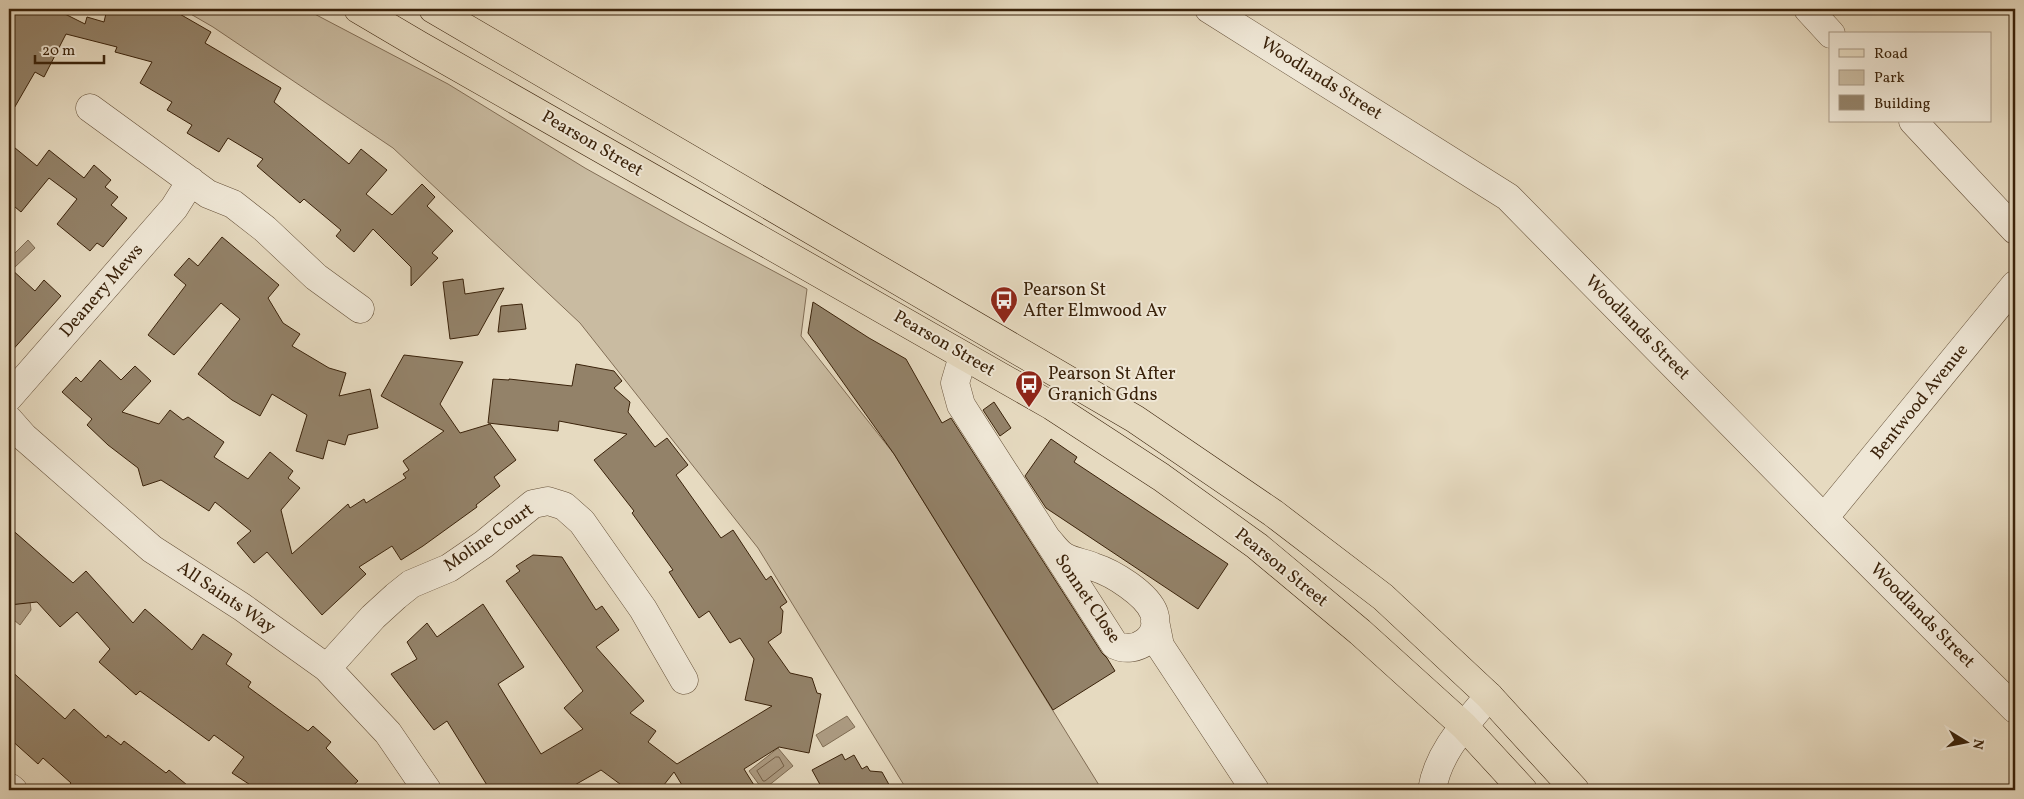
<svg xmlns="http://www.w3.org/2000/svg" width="2024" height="799" font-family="Vollkorn,serif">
	<rect width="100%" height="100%" fill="#e6dac0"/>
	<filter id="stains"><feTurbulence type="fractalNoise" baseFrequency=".004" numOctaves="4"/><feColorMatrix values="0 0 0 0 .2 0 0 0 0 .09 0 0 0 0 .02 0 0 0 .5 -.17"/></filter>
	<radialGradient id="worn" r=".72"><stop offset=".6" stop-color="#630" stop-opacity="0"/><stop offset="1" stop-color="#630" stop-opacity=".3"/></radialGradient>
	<path fill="#c9bba1" stroke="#826e56" d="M182 9H305L448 84 585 168 685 224 807 289 801 336 894 454 1102 790H907L758 548 580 323 393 148 213 27Z"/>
	<path fill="#ac9b82" stroke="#7e6b52" d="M28 240 35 248 15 267 9 259Z
		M30 602 31 610 20 625 9 616V605Z
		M847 716 855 727 823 747 816 735Z
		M778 748 793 766 763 790 749 771Z"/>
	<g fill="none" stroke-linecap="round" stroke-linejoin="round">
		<path stroke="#735e46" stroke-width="1" d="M776 757H779L784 766 765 781H763L757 771Z"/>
	</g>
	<path fill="#938269" stroke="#3a220a" d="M9 9H55L85 24 87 17 104 22 107 9H171L211 32 205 43 281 88 274 102 349 164 361 149 387 170 366 194 392 215 422 184 435 197 427 206 453 231 432 253 438 258 411 286V267L373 229 354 252 336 236 341 230 304 199 300 203 257 166 263 159 228 138 219 152 187 133 192 125 167 110 172 102 140 83 152 62 115 52 117 47 66 34 44 77 35 72 9 117Z
		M9 143 37 166 49 150 84 178 94 165 111 180 105 187 118 197 111 205 127 218 103 247 97 243 90 251 57 224 77 199 49 178 21 212 9 202Z
		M222 237 279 285 268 298 283 323 300 334 292 346 329 368 346 373 339 396 370 389 378 428 348 435 345 445 328 440 323 459 296 451 307 415 272 394 260 416 232 400 198 374 240 319 221 303 174 355 148 335 186 285 174 275 189 258 198 266Z
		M9 267 35 291 44 280 61 296 9 354Z
		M463 279 465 294 504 288 478 335 450 339 443 282Z
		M813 302 869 338 906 359 942 423 951 418 1102 653 1107 658 1115 671 1053 710 894 454 808 333Z
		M522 304 526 329 498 332 501 306Z
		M404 355 463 362 440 404 460 433 490 424 516 460 494 477 500 486 476 505 477 507 423 546 401 560 392 546 359 567 366 574 322 615 267 552 254 563 237 543 251 531 215 502 209 511 161 480 143 486 138 468 108 445 87 425 92 419 62 392 76 377 81 382 100 360 121 380 135 366 151 381 122 412 159 424 170 410 183 420 188 417 224 442 214 457 248 479 270 452 293 471 288 478 300 488 281 510 292 554 348 504 350 508 364 499 366 503 406 478 403 474 409 470 403 461 444 431 381 396Z
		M576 364 614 371 622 381 614 388 630 402 628 412 655 447 667 438 688 465 676 475 721 538 733 530 766 580 771 576 787 602 780 607 783 611 781 633 768 642 790 673 812 678 817 693 821 694 809 753 779 747 744 769 757 790H685L674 772 660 790H628L601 770 566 790H490L447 721 434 730 391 674 417 659 407 642 427 623 437 637 483 604 524 667 498 684 541 754 583 729 564 708 583 691 506 581 520 571 516 566 533 555 562 557 596 610 602 606 619 630 596 647 644 701 630 713 656 731 648 742 677 764 772 706 745 700 754 659 740 638 730 643 709 611 699 618 669 572 673 570 632 513 634 511 594 460 627 434 559 421 558 431 488 423 493 379 509 380V379L572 386Z
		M994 402 1011 428 1000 436 983 410Z
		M1051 439 1077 457 1074 462 1228 564 1198 609 1046 508 1025 476Z
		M9 527 73 583 86 571 133 623 145 609 192 650 203 634 232 654 226 664 251 682 248 687 308 731 313 726 331 742 326 748 358 781 348 790H258L232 773 244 757 214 735 209 741 140 691 136 695 99 662 110 649 77 612 60 627 37 602 9 605Z
		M9 669 65 719 74 709 106 738 108 735 121 745 124 741 166 773 169 770 193 790H65L71 783 43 758 38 764 9 738Z
		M842 754 845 760 854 755 862 769 867 766 870 771 882 772 892 790H823L812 770Z"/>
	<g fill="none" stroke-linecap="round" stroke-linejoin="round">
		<g stroke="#655038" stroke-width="29">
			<path id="minor" d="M1209 9 1508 197 1824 518 2015 709
				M1808 9 1831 34
				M90 108 208 194 233 204 265 229 316 277 360 309
				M1913 121 2015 230
				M963 356 955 383 961 405C1013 485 1064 565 1115 645 1136 655 1162 637 1154 613 1147 594 1113 573 1094 567 1085 563 1074 562 1065 557 1058 553 1054 547 1049 541
				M9 397 174 208 191 181
				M9 420 24 437 152 549 242 607 327 668 388 733 427 790
				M1824 518 2015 285
				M1155 621 1160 646 1255 790
				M327 668 373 617 396 596 411 584 449 568 484 544 533 504 548 501 564 506 582 522 643 609 684 680
				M9 787 13 790
				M1432 790C1438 752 1465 725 1489 696"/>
		</g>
		<g stroke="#3a220a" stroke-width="29">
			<path id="major" d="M358 9 419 45 1052 406 1161 477 1257 546 1360 632 1464 726 1523 790
				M433 9 1135 419 1273 513 1383 597 1489 696 1575 790"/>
		</g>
		<use href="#minor" stroke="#efe7d6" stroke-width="28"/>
		<use href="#major" stroke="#e6dac0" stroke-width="28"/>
	</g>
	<defs>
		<g id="bus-pin" transform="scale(1.4375)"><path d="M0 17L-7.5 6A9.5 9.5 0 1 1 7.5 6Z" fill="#8f2418" stroke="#efe7d6"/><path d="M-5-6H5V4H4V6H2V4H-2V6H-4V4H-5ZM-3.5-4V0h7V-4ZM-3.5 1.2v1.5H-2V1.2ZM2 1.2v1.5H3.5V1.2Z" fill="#fff"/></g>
	</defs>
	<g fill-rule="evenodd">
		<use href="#bus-pin" x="1004" y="300"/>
		<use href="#bus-pin" x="1029" y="384"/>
	</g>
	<g text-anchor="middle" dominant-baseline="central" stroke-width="4" stroke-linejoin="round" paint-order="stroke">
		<g font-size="18" fill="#3a220a" stroke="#efe7d6">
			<text transform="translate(1321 79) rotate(32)">Woodlands Street</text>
			<text transform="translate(592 144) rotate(30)">Pearson Street</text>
			<text transform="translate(102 291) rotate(-49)">Deanery Mews</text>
			<text transform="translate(1637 328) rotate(45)">Woodlands Street</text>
			<text transform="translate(944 344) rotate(30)">Pearson Street</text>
			<text transform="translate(1920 402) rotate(-51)">Bentwood Avenue</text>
			<text transform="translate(489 538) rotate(-35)">Moline Court</text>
			<text transform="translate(1281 568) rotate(39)">Pearson Street</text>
			<text transform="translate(226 598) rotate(34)">All Saints Way</text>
			<text transform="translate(1087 599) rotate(56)">Sonnet Close</text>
			<text transform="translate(1922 616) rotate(45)">Woodlands Street</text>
		</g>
		<g font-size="18" fill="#3a220a" stroke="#efe7d6" text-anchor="start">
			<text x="1023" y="290">Pearson St<tspan x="1023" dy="21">After Elmwood Av</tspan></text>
			<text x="1048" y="374">Pearson St After<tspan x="1048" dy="21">Granich Gdns</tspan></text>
		</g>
	</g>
	<rect width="2024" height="799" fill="none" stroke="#e6dac0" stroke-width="30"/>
	<rect x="10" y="10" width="2004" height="779" fill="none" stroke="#3a220a" stroke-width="2.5"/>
	<rect x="15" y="15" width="1994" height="769" fill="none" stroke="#3a220a"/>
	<rect x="1829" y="32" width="162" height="90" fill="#efe7d6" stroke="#a79884"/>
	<rect x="1839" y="49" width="25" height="8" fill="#e6dac0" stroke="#a79884"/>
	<text x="1874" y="58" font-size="15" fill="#3a220a">Road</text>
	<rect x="1839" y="70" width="25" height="15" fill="#c9bba1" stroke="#a79884"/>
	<text x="1874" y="82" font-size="15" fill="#3a220a">Park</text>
	<rect x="1839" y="95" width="25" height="15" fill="#938269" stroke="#a79884"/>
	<text x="1874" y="108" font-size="15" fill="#3a220a">Building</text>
	<g transform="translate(1966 742) rotate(100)" stroke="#efe7d6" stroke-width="4" paint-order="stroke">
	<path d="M0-4L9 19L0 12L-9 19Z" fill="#3a220a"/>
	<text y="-8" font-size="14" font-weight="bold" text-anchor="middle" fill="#3a220a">N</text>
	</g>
	<path d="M35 55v8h69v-8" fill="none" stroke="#3a220a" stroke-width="2.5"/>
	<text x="42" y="55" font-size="15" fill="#3a220a" stroke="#efe7d6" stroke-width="4" paint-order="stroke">20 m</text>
	<rect width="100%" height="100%" filter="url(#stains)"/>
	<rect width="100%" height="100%" fill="url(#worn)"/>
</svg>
